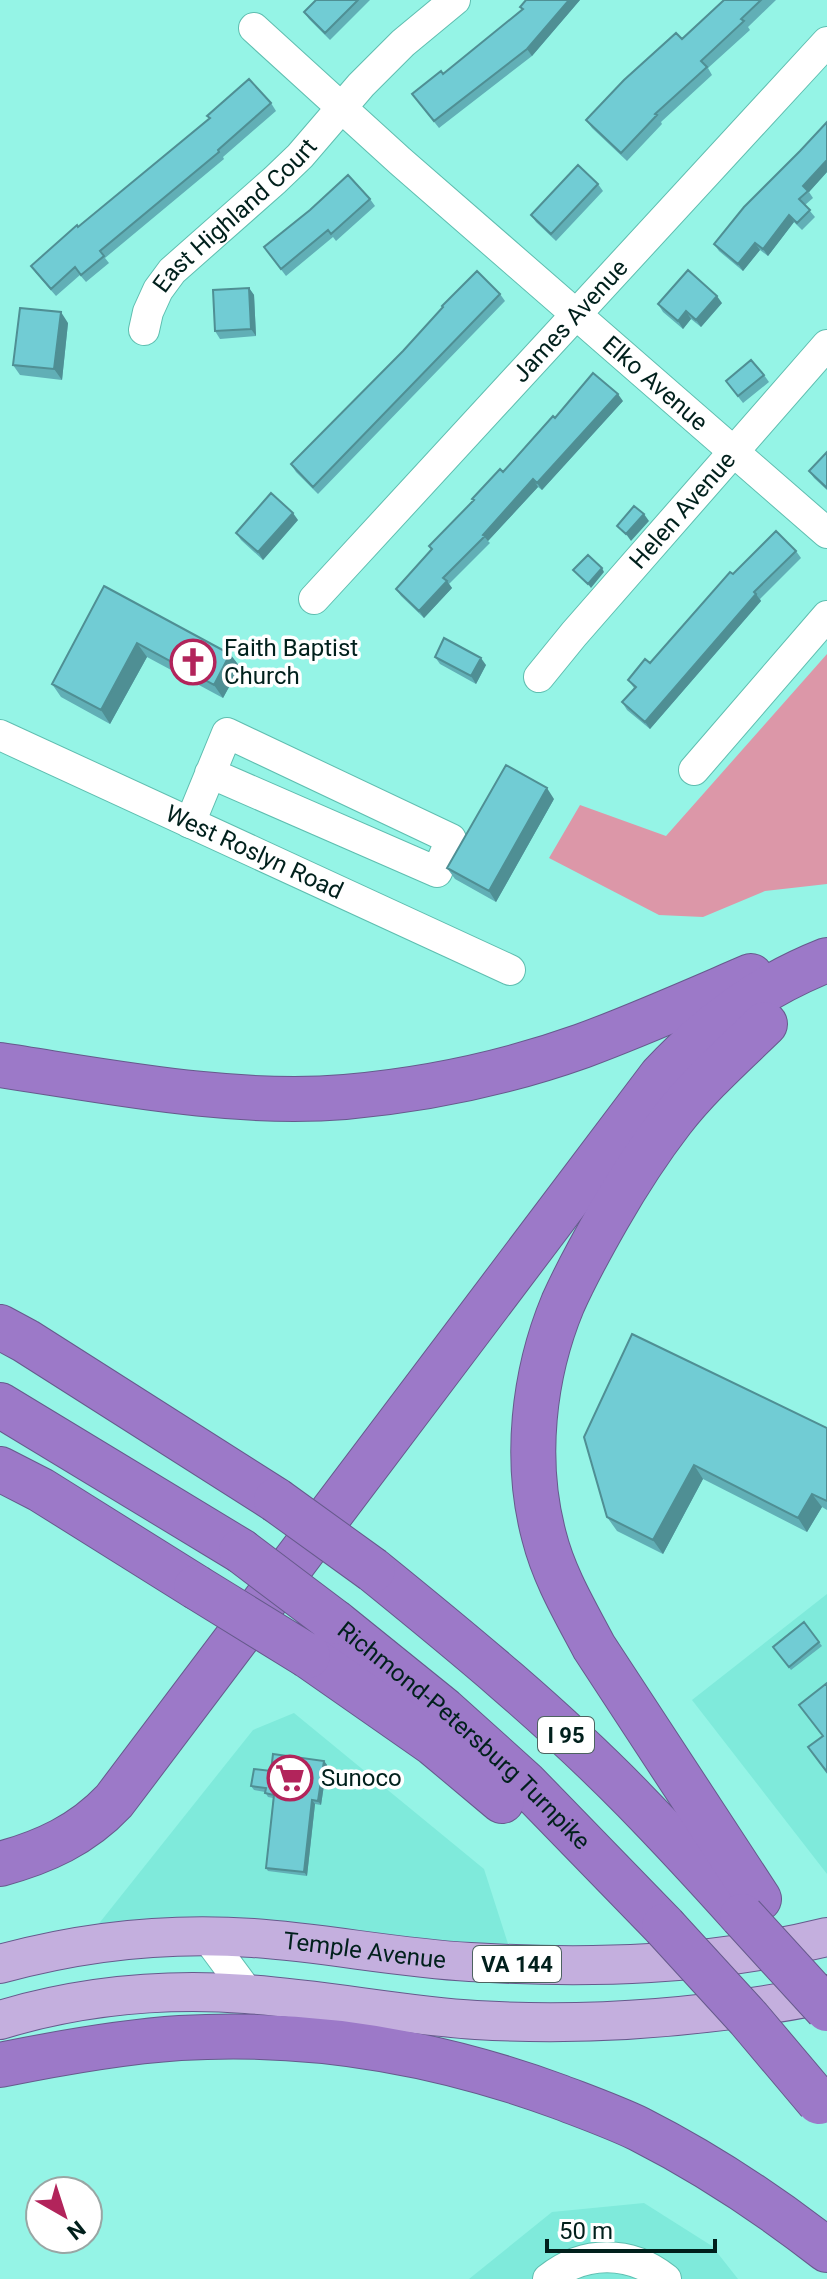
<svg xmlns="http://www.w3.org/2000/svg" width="827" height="2279" font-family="Roboto,sans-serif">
	<rect width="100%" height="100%" fill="#95f4e6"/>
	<path fill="#7feadb" d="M827 1594V1874L692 1700Z
		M294 1713 484 1869 510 1950 97 1926 253 1730Z
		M644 2203 712 2246 738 2279H469L552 2212Z"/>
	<path fill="#dc97a8" d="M827 654V884L765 891 703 917 659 915 549 858 580 805 666 836Z"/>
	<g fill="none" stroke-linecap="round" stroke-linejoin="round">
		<g stroke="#5fbeb0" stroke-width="32">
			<g id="minor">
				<path id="s1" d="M254 28 400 161 827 533"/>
				<path id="s2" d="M144 330 148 312 158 290 172 271 275 180 300 156 361 85 403 43 455 0"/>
				<path id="s3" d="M314 599 827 42"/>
				<path id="s4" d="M539 677 574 634 827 345"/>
				<path id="s5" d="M0 735 510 970"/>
				<path d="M694 770 827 616"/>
				<path d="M190 823 227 733 451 839 437 872 210 773"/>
				<path d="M206 1936 249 1994"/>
				<path d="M548 2279C584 2250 630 2250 666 2279"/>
			</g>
		</g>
		<g stroke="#665a8c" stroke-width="40">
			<g id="major">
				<path id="s6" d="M0 1964C84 1941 166 1932 253 1938 326 1943 397 1958 470 1962 590 1969 711 1966 827 1937"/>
				<path d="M0 2020C80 1996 163 1988 246 1994 323 1999 399 2015 476 2020 594 2027 711 2017 827 1994"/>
			</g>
		</g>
		<g stroke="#665a8c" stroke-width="46">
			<g id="highway">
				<path d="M0 1065C112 1082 232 1106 345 1097 425 1090 506 1073 582 1046 639 1025 695 1000 751 976"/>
				<path d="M0 1327 26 1341 276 1500"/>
				<path d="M0 1405 241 1551"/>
				<path d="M0 1469 41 1490 196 1587"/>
				<path d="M373 1570C463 1643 553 1717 634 1800 671 1838 707 1877 742 1916"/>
				<path id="s7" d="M335 1622 444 1710 525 1783 664 1926"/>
				<path d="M308 1656 434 1744 502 1801"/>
				<path d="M0 1864C44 1852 82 1835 114 1801L661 1076C710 1024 759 987 827 960"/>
				<path d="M759 1899 594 1647C575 1611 554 1576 544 1536 524 1461 533 1375 563 1303 576 1274 592 1245 608 1217 627 1184 648 1151 672 1120 699 1085 733 1055 765 1024"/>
				<path d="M0 2065C59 2053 119 2042 180 2038 311 2030 438 2052 560 2097 586 2107 614 2117 639 2129 706 2163 768 2204 827 2250"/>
			</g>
		</g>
		<use href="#minor" stroke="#fff" stroke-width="30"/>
		<use href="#major" stroke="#c4afde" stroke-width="38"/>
		<use href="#highway" stroke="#9c79c8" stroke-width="44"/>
		<g stroke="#665a8c" stroke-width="46" stroke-linecap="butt">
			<path id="highway-bridge" d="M276 1500 373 1570
				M241 1551 335 1622
				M196 1587 308 1656
				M742 1916 827 2009
				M664 1926 749 2019 819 2102"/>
		</g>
		<use href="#highway-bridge" stroke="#9c79c8" stroke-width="44"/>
	</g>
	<path fill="#61afb6" d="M316 0H370L330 40 309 19 304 12Z
		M526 0H580L532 56 439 128 412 94 443 74 522 10 520 7Z
		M724 0H776L748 27 750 30 708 68 712 75 661 122 662 124 627 161 592 128 586 120 682 39Z
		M271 103 276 111 223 157 224 159 105 258 109 263 86 282 80 275 56 296 36 273 31 266 78 227Z
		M827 122V172L809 192 813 198 805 205 815 217 802 230 794 222 768 256 760 250 743 271 719 251 714 244Z
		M598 184 603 191 556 241 536 222 531 215Z
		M370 199 375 206 336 241 333 237 286 276 264 247Z
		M249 288 254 295 256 336 220 339 215 331Z
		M500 294 505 301 318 494 296 472 291 464Z
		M722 303 701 327 691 319 683 329 663 312 658 304Z
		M68 323 62 380 20 375 13 365Z
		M764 375 769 382 743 403 726 381Z
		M623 401 542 490 538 487 488 541 490 543 449 584 452 588 424 618 401 596 396 589 432 550 429 546 555 418Z
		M827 452V490L814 478 809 471Z
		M298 520 263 560 241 540 236 533Z
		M796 551 801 558 760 599 761 601 650 729 627 710 622 702 634 688 628 680 650 663 733 574Z
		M104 586 230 654 240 667 223 698 147 657 110 724 61 697 52 684Z
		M435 657 486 665 476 684 440 664Z
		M554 799 496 902 455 879 447 868Z
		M827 1428V1510L822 1507 807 1532 703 1479 663 1554 617 1531 607 1517 584 1437Z
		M804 1622 822 1646 791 1670 773 1647Z
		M324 1761 327 1765 321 1805 315 1804 307 1876 268 1871 266 1868 273 1798 268 1797 265 1792 254 1790 251 1786 271 1771Z"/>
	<path fill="#4f8f94" d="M569 0H580L532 56 527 49Z
		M827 160V172L809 192 803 186Z
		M789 215 794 222 768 256 763 249Z
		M755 243 760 250 743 271 738 264Z
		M249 288 254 295 256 336 251 329Z
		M717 296 722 303 701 327 696 320Z
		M686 311 691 319 683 329 678 321Z
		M61 312 68 323 62 380 54 369Z
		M618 394 623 401 542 490 537 483Z
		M533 479 538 487 488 541 483 535Z
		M293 513 298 520 263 560 258 552Z
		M644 514 649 521 631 541 626 534Z
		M602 568 604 572 591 588 588 584Z
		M447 581 452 588 424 618 419 611Z
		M756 594 761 601 650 729 645 722Z
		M137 643 147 657 110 724 101 710Z
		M230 654 240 667 223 698 214 685Z
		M481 658 486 665 476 684 471 676Z
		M547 788 554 799 496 902 489 891Z
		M694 1465 703 1479 663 1554 653 1540Z
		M812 1494 822 1507 807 1532 798 1518Z
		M324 1761 327 1765 321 1805 318 1801Z
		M312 1800 315 1804 307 1876 304 1872Z"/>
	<path fill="#71ccd4" stroke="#4f8f94" stroke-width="2" d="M316 0H358L325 33 304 12Z
		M526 0H569L527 49 434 121 412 94 441 71 443 74 523 9 520 7Z
		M724 0H761L741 19 744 21 701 61 707 67 655 114 657 115 621 153 586 120 624 80 676 33 682 39Z
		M249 79 271 103 218 150 219 152 100 251 104 256 81 275 75 267 51 289 31 266 77 225 78 227 210 118 207 116Z
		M827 122V160L803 186 808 191 799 199 810 210 797 223 789 215 763 249 755 243 738 264 714 244 744 207 800 151Z
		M578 165 598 184 551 234 531 215Z
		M348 175 370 199 331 234 328 230 281 269 264 247 310 210Z
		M688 270 717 296 696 320 686 311 678 321 658 304Z
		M477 271 500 294 313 487 291 464 403 351 443 307 442 306Z
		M249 288 251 329 215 331 213 290Z
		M20 308 61 312 54 369 13 365Z
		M751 360 764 375 738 396 726 381Z
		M593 373 618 394 537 483 533 479 483 535 485 536 443 578 447 581 419 611 396 589 432 549 429 546 474 500 472 499 500 469 503 472 553 416 555 418Z
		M827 452V488L809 471Z
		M271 493 293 513 258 552 236 533Z
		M634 506 644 514 626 534 617 526Z
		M776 531 796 551 754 592 756 594 645 722 622 702 636 687 628 680 645 659 650 663 730 572 733 574Z
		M588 555 602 568 588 584 573 570Z
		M104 586 230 654 214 685 137 643 101 710 52 684Z
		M444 638 481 658 471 676 435 657Z
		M506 765 547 788 489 891 447 868Z
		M632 1334 827 1428V1501L812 1494 798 1518 694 1465 653 1540 607 1517 584 1437Z
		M804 1622 819 1642 789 1667 773 1647Z
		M827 1683V1772L808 1747 823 1736 799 1705Z
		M273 1754 324 1761 318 1801 312 1800 304 1872 266 1868 274 1795 265 1793 266 1788 251 1786 254 1769 271 1771Z"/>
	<defs>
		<g id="church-ring" transform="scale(2.3)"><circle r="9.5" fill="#fff" stroke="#b2245b" stroke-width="1.5"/><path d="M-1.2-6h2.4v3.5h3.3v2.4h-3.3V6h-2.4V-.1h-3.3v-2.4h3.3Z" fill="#b2245b"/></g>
		<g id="supermarket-ring" transform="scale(2.3)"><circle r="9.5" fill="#fff" stroke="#b2245b" stroke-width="1.5"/><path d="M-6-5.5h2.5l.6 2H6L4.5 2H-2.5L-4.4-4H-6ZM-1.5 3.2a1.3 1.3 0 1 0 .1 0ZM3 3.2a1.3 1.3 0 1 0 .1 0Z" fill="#b2245b"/></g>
	</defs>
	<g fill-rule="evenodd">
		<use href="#church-ring" x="193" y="662"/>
		<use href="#supermarket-ring" x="290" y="1778"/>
	</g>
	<g text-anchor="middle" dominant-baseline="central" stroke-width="7" stroke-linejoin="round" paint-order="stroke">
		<g fill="#fff" stroke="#4d6360" stroke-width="2">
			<rect x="538" y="1717" width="56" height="36" rx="6"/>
			<rect x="473" y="1946" width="88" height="36" rx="6"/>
		</g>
		<g font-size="22" font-weight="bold" fill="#01201c">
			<text x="566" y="1735">I 95</text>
			<text x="517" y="1964">VA 144</text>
		</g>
		<g font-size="24" fill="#01201c" stroke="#fff">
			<text stroke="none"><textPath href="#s2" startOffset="150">East Highland Court</textPath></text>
			<text stroke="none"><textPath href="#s3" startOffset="378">James Avenue</textPath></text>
			<text stroke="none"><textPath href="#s1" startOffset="536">Elko Avenue</textPath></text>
			<text stroke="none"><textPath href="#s4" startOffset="220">Helen Avenue</textPath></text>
			<text stroke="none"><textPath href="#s5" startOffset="280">West Roslyn Road</textPath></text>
			<text stroke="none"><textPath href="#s7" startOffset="172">Richmond-Petersburg Turnpike</textPath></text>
			<text stroke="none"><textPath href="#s6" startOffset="368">Temple Avenue</textPath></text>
		</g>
		<g font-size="24" fill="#01201c" stroke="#fff" text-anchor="start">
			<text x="224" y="648">Faith Baptist<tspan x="224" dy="28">Church</tspan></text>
			<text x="321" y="1778">Sunoco</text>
		</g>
	</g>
	<g transform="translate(64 2215) rotate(141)"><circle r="38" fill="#ffffff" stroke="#99a6a4" stroke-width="2"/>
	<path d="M0-6L14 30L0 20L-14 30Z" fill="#b2245b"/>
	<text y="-12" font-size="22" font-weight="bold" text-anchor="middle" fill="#01201c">N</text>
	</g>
	<path d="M547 2239v12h168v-12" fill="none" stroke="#01201c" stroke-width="4"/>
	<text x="559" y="2239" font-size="24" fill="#01201c" stroke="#ffffff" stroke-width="6" paint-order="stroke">50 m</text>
</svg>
